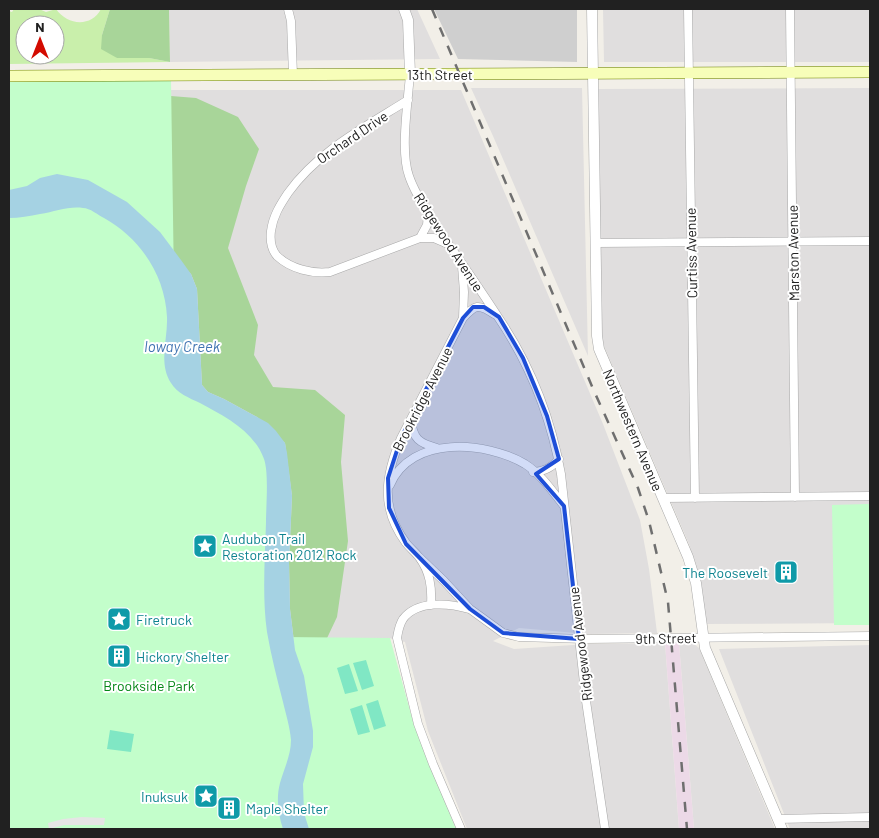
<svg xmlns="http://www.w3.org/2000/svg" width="879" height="838" font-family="Barlow,sans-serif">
	<rect width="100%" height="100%" fill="#f2efe8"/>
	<path fill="#e0dede" d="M169 9H417L440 59 170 62Z
		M603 9H870V62H604Z
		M471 88H582L588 356 493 136Z
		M870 88V623L706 624 698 573 689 544 604 346 601 334 596 89Z
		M171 90H461L603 424 640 520 649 569 657 633 587 634 519 628 493 641 514 649 588 644 665 643 679 829H467L428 731 405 642 389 638H282L175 353Z
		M679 643 694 644 699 648 775 829H694Z
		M870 645V829H790L719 649Z"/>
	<path fill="#ecd9e7" d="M665 643H679L694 829H679Z"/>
	<path fill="#cfcfcf" d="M434 9H577V62L458 59Z"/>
	<path fill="#c9efab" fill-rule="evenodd" d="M14 9H39L46 12 56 9C67 25 91 28 101 9H110L102 35 117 58H149L170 62 9 64V11L12 12ZM25 25H55V55H25Z"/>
	<path fill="#a8d599" d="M110 9H169L170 62 149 58H117L101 49 102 35Z
		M171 96 196 98 238 117 259 149 246 186 228 248 258 325 254 355 273 387 315 390 345 415 341 462 348 541 337 617 320 653 295 650 290 609 289 563 292 496 285 443 257 417 224 399 208 392 202 385 197 289 191 274 9 117Z"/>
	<path fill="#c3fecb" d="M9 79 171 80 175 353 187 383 272 439 282 637 390 638 414 725 456 829H9Z
		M867 504H870V625H834L832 505Z"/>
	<path fill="#80e7c4" d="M366 660 374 686 362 690 353 663Z
		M349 664 358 691 345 694 337 668Z
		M378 700 386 726 374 730 366 704Z
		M362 705 370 732 358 735 350 709Z
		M110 730 134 734 131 752 107 749Z"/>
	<path fill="#e5e5e5" d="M82 817 105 818 104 825H64L49 829 48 823 63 819Z"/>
	<path fill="#a5d2e3" d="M57 174 88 180 127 202 160 232 181 260 191 274 197 289 202 385 208 392 224 399 268 423 276 431 285 443 287 453 292 496 289 563 290 609 295 650 304 676 313 731V747L303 784 304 813 309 829H283C278 814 276 798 280 783 284 769 291 755 291 740 290 727 286 715 283 702 277 679 271 655 267 632 262 596 265 559 266 522 266 506 269 473 264 459 254 431 224 416 200 403 189 398 177 393 171 383 158 363 168 339 167 317 165 275 140 238 104 218 98 215 90 208 83 208 68 206 55 212 40 214 30 216 19 218 9 218V190L27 186 40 178Z"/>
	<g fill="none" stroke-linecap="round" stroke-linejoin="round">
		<g stroke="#a8a8a8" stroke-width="9">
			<path id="minor" d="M288 9 291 21 293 75
				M688 9 695 498
				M790 9 795 497
				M410 74C408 102 400 151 409 176 415 194 426 210 436 226 457 256 478 286 498 317 530 364 551 418 561 474L586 701 605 829
				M408 100C365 127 318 151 288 193 280 205 273 216 271 231 270 239 271 249 277 256 291 269 312 274 330 272L420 238 427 225 428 214
				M420 238H434L448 244
				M596 243 870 241
				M463 318C475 305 478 303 494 314
				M411 420C413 439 419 443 437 448
				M533 472C545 471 551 468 559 459
				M390 485C411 435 486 441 525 464 541 474 553 492 564 506
				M663 498 870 496
				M419 557 444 581 470 609 503 633 519 637 586 639 870 636
				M431 605C432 587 430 572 419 557 415 552 410 548 406 543 380 508 385 476 401 438L463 318 464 292 462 266
				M778 819 870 817
				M461 829 433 764 418 724 397 638C398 632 399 625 403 619 417 600 449 603 469 609"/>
		</g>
		<g stroke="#a8a8a8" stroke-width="11">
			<path id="tertiary" d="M404 9 408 20 410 74
				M592 9 597 336 599 349 688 557 696 583 705 648 782 829"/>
		</g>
		<g stroke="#6c8100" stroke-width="12">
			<path id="secondary" d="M9 76 870 72"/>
		</g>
		<use href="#minor" stroke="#fff" stroke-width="8"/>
		<use href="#tertiary" stroke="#fff" stroke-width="10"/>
		<use href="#secondary" stroke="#f7feb9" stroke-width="11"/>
		<path stroke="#6f6f6f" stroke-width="2.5" stroke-dasharray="10 10" stroke-linecap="butt" d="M432 9 594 391 638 488 649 521 668 602 687 829"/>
	</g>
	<path fill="#1d4ed8" fill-opacity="0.2" stroke="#1d4ed8" stroke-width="4" stroke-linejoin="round" d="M473 307H484L499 317 523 358 547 416 559 459 536 474 564 506 579 639 503 633 470 609 406 544 389 508 388 478 401 438 463 318Z"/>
	<defs>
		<g id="sight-square" transform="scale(1.25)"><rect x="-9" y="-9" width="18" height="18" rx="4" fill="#0f9aa8" stroke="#fff"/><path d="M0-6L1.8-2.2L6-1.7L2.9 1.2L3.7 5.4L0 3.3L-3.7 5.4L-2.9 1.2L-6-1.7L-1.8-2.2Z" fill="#fff"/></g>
		<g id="building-square" transform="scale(1.25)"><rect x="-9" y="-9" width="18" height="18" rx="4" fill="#0f9aa8" stroke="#fff"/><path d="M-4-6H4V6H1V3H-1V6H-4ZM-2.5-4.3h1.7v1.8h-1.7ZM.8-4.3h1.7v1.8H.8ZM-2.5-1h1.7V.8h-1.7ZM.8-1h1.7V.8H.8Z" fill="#fff"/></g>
	</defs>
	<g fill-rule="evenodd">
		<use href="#sight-square" x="205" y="546"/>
		<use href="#building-square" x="786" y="572"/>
		<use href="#sight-square" x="119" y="619"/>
		<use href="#building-square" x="119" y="656"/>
		<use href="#sight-square" x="206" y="796"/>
		<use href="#building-square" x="229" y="808"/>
	</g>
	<g text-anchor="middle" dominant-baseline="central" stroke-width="4" stroke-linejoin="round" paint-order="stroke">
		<g font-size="14" fill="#212121" stroke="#fff">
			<text x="440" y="74">13th Street</text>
			<text transform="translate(352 137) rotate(-34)">Orchard Drive</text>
			<text transform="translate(449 242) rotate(57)">Ridgewood Avenue</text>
			<text transform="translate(691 253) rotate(-91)">Curtiss Avenue</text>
			<text transform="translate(793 253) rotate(-91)">Marston Avenue</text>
			<text transform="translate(422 399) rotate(-63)">Brookridge Avenue</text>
			<text transform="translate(633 430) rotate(67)">Northwestern Avenue</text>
			<text transform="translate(666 638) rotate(-1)">9th Street</text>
			<text transform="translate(580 644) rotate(-97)">Ridgewood Avenue</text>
		</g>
		<g font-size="14" fill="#0d838f" stroke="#fff" text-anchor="start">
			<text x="222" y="538">Audubon Trail<tspan x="222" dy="16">Restoration 2012 Rock</tspan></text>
			<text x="768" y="572" text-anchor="end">The Roosevelt</text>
			<text x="136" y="619">Firetruck</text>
			<text x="136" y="656">Hickory Shelter</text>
			<text x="188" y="796" text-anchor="end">Inuksuk</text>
			<text x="246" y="808">Maple Shelter</text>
		</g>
		<g font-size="14" fill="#048616" stroke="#fff">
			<text x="149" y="685">Brookside Park</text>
		</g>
		<g font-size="15" font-style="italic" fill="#4174b2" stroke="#fff">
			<text x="182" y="346">Ioway Creek</text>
		</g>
	</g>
	<rect width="879" height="838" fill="none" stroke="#212121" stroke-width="20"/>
	<g transform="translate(40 40)"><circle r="24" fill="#ffffff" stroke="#a6a6a6"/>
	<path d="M0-4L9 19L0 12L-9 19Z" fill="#d30b00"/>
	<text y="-8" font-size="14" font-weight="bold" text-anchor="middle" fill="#212121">N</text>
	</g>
</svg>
